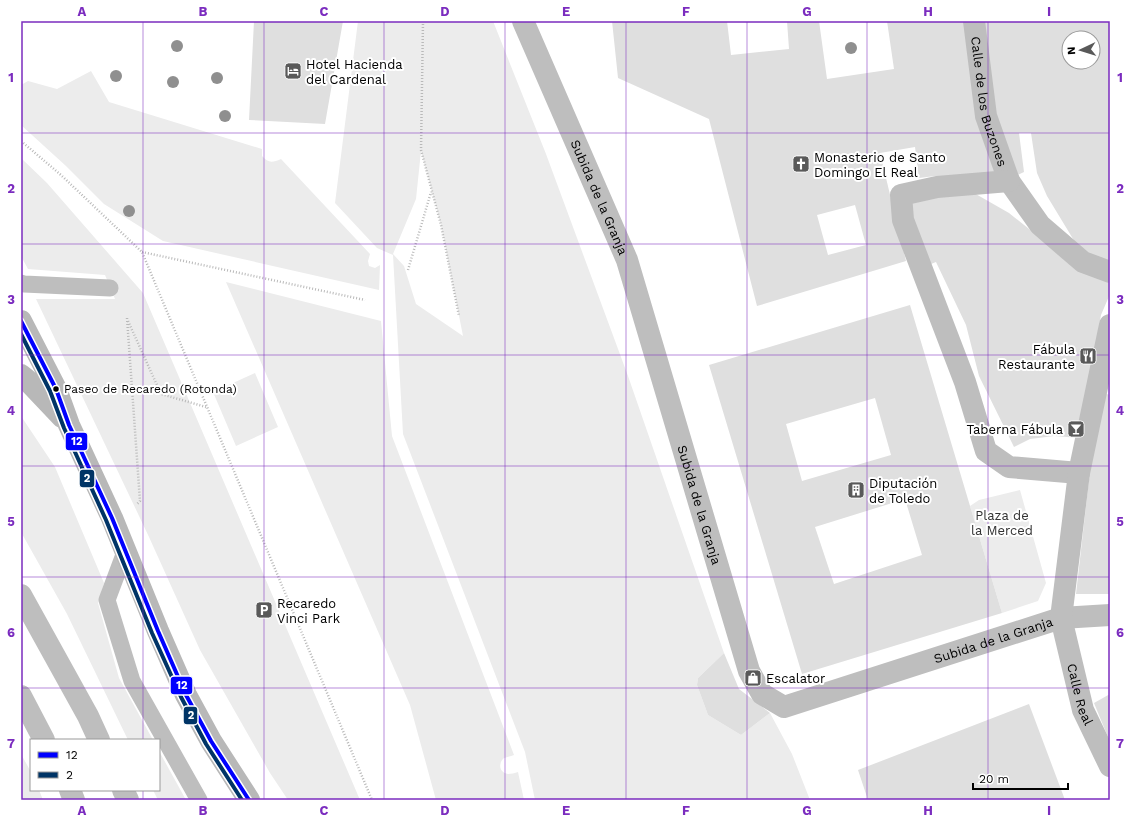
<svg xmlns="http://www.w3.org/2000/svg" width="1131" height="821" font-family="'Work Sans',sans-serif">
	<rect width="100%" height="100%" fill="#fff"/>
	<path fill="#ececec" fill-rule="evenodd" d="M358 21H493L546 154 628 376 724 653 698 678 697 685 708 715 741 735 770 713 792 754 810 800H535L525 752 403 434 393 255 377 248 335 203ZM421 151 441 225 463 336 416 304 404 266 393 254 416 199Z
		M91 71 109 102 262 149V156C268 163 272 163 281 159L370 254 368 261 369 266 375 268 380 265 379 290 163 241 104 204 66 166 21 125V85L28 81 57 89Z
		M21 158 47 183 143 293 360 800H288L270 773 200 650 149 537 36 299H115L105 275 28 269 21 256Z
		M226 282 381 321 392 436 514 755C511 756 507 757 504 758 498 763 499 773 508 774 511 774 515 773 518 772L524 800H436L410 705Z
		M255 373 278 427 236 446 213 392Z
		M21 416 55 467 104 583 98 603 119 678 153 740H128L67 614 21 532Z
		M1020 490 1046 583 1038 601 1002 613 970 506 979 500Z
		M159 751 186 800H158L153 790H159Z
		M21 754 31 772V790H39L43 800H21Z"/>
	<path fill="#dfdfdf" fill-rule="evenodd" d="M254 21H343L325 124 249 120Z
		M612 21H727L731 55 789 49 787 21H819L827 79 894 69 887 21H967L1002 179 935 176 919 178 915 147 880 153 906 261 757 306 709 119 618 78ZM855 205 866 245 828 255 817 215Z
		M983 21H1110V261L1084 257 1047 196 1037 173 1031 133H1019L1024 172 1013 177 994 112ZM1069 38H1093V62H1069Z
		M967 189 1009 213 1074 265 1110 278V294L1101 315 1080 438 1054 436 1030 439 1014 447 979 376 966 325 936 262 931 264 910 217 911 199Z
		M910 305 1002 613 802 674 709 365ZM875 398 891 455 802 481 786 424ZM905 499 922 555 834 584 815 527Z
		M1103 393 1110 395V594H1076L1090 471Z
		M724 653 739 689 770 713 741 735 708 715 697 685 698 678Z
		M1110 694V742L1094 703Z
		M1029 704 1065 800H868L858 770Z"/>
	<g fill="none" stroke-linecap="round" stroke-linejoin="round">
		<path stroke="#b9b9b9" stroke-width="2.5" stroke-dasharray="1 2" stroke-linecap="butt" d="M423 21 421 150 441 225 459 316
			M21 141 61 175 142 252 372 800
			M142 252 365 300
			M408 270 431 192
			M127 318 140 501 137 504
			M128 321 161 394 206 407"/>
		<path stroke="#bebebe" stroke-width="17" d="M21 283 24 284 110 288
			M125 552 107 600 132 681 199 800"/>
		<g stroke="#bebebe" stroke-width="22">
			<path id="s1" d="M523 21 627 260 749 671 762 694 784 707 1061 618 1110 615"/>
			<path id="s2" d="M974 21 986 116 1009 181 1040 225 1083 262 1110 272"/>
			<path d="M1009 181 937 187 901 195 903 220 965 382 986 451 1009 467 1079 473"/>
			<path id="s3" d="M1110 325 1079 473 1061 618 1083 710 1110 766"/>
		</g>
		<path stroke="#b8b8b8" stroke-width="22" d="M21 321 56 389 69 425 112 518 158 631 186 695 211 741 249 800
			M21 375 26 379 62 417"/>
		<path stroke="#bebebe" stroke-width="22" d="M21 595 88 716 99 740
			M21 696 44 740
			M70 790 74 800
			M123 790 128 800"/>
		<g stroke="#fff" stroke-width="7">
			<path id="bus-1" d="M21 321 56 389 69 425 112 518 158 631 186 695 211 741 249 800"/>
		</g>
		<g stroke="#fff" stroke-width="7">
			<path id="bus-2" d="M21 334 50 391 64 428 106 520 152 633 181 697 206 744 242 800"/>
		</g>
		<use href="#bus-1" stroke="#00f" stroke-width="4"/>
		<use href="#bus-2" stroke="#003466" stroke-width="4"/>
	</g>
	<g fill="#8f8f8f">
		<circle cx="177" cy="46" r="6"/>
		<circle cx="851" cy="48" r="6"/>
		<circle cx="116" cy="76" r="6"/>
		<circle cx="217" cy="78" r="6"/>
		<circle cx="173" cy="82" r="6"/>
		<circle cx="225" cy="116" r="6"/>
		<circle cx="129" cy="211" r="6"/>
	</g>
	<path fill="none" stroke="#7b2cbf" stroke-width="1" stroke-opacity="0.55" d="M143 21V740M264 21V800M384 21V800M505 21V800M626 21V800M747 21V800M867 21V800M988 21V800M21 133H1110M21 244H1110M21 355H1110M21 466H1110M21 577H1110M21 688H1110M143 790V800"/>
	<defs>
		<g id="hotel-square" transform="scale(0.9)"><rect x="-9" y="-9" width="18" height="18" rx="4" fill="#595959" stroke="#fff"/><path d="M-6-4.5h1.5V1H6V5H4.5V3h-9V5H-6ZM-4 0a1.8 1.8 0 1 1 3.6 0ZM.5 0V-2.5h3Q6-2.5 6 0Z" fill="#fff"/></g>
		<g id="church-square" transform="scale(0.9)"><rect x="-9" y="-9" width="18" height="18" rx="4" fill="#595959" stroke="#fff"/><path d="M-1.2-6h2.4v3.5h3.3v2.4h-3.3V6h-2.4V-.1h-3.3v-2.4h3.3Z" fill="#fff"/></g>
		<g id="restaurant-square" transform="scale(0.9)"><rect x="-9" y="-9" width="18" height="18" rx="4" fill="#595959" stroke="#fff"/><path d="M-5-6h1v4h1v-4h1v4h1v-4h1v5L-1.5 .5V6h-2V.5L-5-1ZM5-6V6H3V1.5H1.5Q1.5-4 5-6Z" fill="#fff"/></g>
		<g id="bar-square" transform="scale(0.9)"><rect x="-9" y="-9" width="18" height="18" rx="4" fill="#595959" stroke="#fff"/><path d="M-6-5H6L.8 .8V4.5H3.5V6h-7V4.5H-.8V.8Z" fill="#fff"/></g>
		<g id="building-square" transform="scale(0.9)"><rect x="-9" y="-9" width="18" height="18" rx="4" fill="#595959" stroke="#fff"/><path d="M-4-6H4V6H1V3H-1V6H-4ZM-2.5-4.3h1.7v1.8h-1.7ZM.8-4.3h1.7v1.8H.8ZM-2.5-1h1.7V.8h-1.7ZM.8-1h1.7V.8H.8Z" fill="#fff"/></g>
		<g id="parking-square" transform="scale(0.9)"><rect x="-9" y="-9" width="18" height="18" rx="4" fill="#595959" stroke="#fff"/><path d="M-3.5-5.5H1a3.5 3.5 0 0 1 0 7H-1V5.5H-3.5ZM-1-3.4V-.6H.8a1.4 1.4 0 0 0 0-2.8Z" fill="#fff"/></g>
		<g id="shop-square" transform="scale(0.9)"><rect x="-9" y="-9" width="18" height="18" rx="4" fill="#595959" stroke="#fff"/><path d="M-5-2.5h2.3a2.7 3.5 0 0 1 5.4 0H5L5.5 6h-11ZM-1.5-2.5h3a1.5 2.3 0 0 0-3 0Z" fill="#fff"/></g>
	</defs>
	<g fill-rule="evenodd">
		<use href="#hotel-square" x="293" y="71"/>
		<use href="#church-square" x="801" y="164"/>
		<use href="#restaurant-square" x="1088" y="356"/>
		<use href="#bar-square" x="1076" y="429"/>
		<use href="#building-square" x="856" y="490"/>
		<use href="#parking-square" x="264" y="610"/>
		<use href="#shop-square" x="753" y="678"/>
	</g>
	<circle fill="#000" stroke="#fff" stroke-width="1.5" cx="56" cy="389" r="3.5"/>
	<g text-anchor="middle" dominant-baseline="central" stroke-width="4" stroke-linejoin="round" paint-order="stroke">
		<g font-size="12" fill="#000" stroke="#fff" text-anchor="start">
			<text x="64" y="389">Paseo de Recaredo (Rotonda)</text>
		</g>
		<g font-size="13" fill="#000" stroke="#fff" text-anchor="start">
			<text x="306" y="64">Hotel Hacienda<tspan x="306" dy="15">del Cardenal</tspan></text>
			<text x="814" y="157">Monasterio de Santo<tspan x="814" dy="15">Domingo El Real</tspan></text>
			<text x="1075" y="349" text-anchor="end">Fábula<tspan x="1075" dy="15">Restaurante</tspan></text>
			<text x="1063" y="429" text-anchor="end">Taberna Fábula</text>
			<text x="869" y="483">Diputación<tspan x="869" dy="15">de Toledo</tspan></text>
			<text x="277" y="603">Recaredo<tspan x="277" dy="15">Vinci Park</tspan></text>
			<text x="766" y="678">Escalator</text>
		</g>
		<g font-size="13" fill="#000" stroke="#fff">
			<text stroke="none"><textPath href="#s2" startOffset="82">Calle de los Buzones</textPath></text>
			<text stroke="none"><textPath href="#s1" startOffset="192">Subida de la Granja</textPath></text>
			<text stroke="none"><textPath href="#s1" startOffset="516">Subida de la Granja</textPath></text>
			<text stroke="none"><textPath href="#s1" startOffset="961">Subida de la Granja</textPath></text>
			<text stroke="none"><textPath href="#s3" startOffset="376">Calle Real</textPath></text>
		</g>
		<g font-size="13" fill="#333" stroke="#fff">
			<text x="1002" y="515">Plaza de<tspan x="1002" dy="15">la Merced</tspan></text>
		</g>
	</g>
	<g stroke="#fff" stroke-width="1.5">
		<rect x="65" y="432" width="23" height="19" rx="4" fill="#00f"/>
		<rect x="79" y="469" width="16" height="19" rx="4" fill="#003466"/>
		<rect x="170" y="676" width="23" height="19" rx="4" fill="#00f"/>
		<rect x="183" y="706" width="15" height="19" rx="4" fill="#003466"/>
	</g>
	<g font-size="11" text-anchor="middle" font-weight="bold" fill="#fff">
		<text x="77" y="445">12</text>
		<text x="87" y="482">2</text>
		<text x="182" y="689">12</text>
		<text x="191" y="719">2</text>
	</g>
	<rect width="1131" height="821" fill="none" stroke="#ffffff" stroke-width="44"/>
	<rect x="30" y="739" width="130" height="52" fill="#ffffff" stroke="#999999"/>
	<rect x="38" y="752" width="20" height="6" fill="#0000ff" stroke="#999999"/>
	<text x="66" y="759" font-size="12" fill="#000000">12</text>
	<rect x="38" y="772" width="20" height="6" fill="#003466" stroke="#999999"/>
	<text x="66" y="779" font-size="12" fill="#000000">2</text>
	<g transform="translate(1081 50) rotate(266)"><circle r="19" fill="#ffffff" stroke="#999999"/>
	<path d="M0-3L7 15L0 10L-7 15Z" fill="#595959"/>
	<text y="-6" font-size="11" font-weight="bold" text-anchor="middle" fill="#000000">N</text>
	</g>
	<path d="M973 783v6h95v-6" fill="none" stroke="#000000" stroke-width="2"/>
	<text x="979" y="783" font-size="12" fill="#000000" stroke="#ffffff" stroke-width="3" paint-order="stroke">20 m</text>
	<rect x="22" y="22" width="1087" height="777" fill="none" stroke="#7b2cbf" stroke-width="1.5"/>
	<g font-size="13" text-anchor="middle" font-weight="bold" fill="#7b2cbf">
		<text x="82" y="16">A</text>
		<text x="203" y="16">B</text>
		<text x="324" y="16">C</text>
		<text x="445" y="16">D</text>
		<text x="566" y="16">E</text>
		<text x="686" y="16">F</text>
		<text x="807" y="16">G</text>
		<text x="928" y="16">H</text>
		<text x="1049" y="16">I</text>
		<text x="11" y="82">1</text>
		<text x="1120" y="82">1</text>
		<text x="11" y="193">2</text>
		<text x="1120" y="193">2</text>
		<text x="11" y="304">3</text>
		<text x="1120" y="304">3</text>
		<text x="11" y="415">4</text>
		<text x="1120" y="415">4</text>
		<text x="11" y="526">5</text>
		<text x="1120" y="526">5</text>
		<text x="11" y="637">6</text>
		<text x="1120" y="637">6</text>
		<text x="11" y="748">7</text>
		<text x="1120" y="748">7</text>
		<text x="82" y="815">A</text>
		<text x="203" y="815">B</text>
		<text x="324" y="815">C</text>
		<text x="445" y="815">D</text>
		<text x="566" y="815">E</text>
		<text x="686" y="815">F</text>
		<text x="807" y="815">G</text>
		<text x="928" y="815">H</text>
		<text x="1049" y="815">I</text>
	</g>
</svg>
